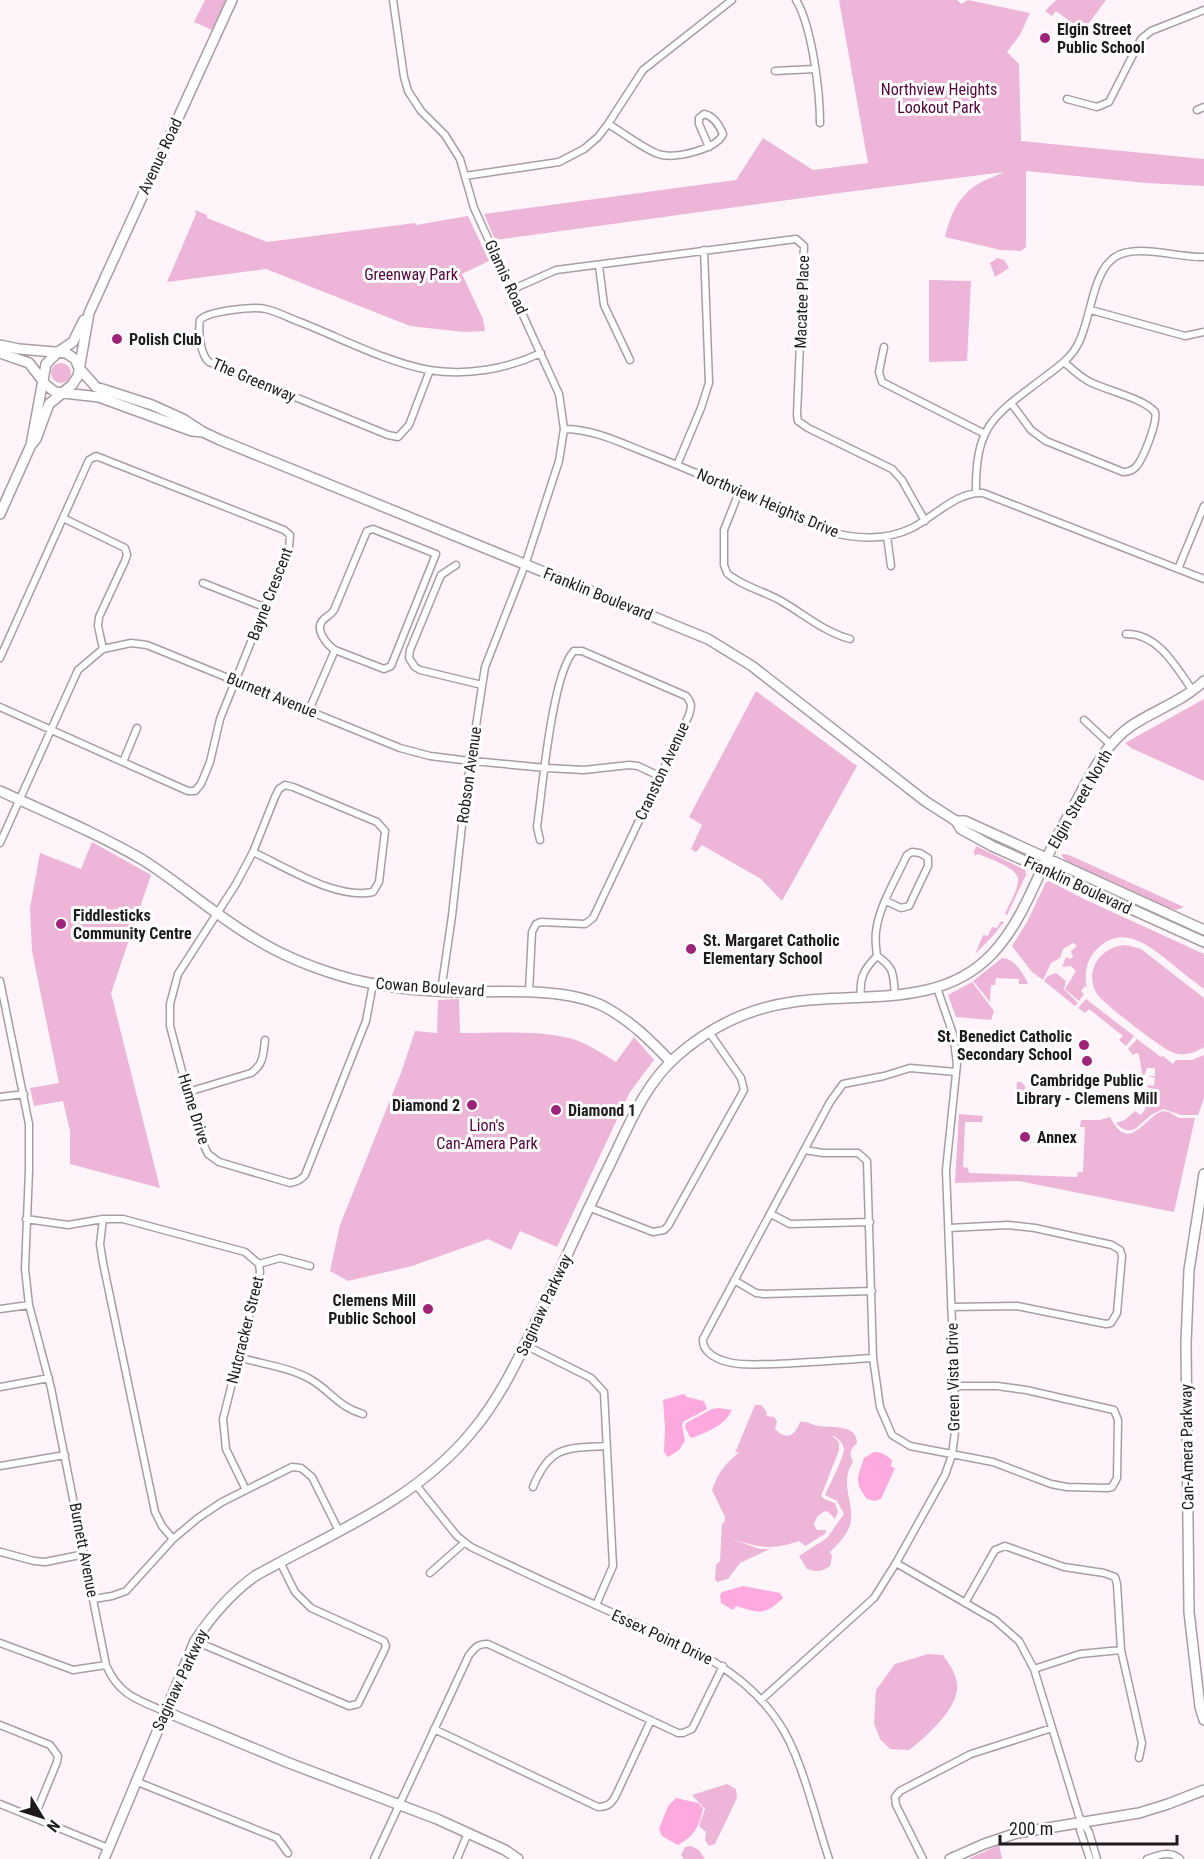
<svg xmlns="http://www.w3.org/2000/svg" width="1204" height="1859" font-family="'Roboto Condensed',sans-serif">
	<rect width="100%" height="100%" fill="#fef4fa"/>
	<path fill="#edb5d7" d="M205 0H228L212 30 194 22Z
		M839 0H957L961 4 968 0 1030 13 1020 35 1007 52 1019 64 1021 141 1204 159V186L1147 183 1026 171V247L1021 251 1001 250 945 237C950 216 958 196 978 184 986 179 997 176 1004 172L847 192 495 240 484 214 736 180 763 138 813 170 868 163Z
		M1056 0H1106L1083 31 1056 11 1052 16 1045 11Z
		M195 210 207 215V218L267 242 415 223 416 225 468 216 489 261 462 274 483 319 485 331 464 332 410 326 266 269 167 282 196 214Z
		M997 258 1004 260 1009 268 995 277 990 263Z
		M929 280 971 281 967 361 929 362Z
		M51 373a10 10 0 1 1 20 0a10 10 0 1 1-20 0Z
		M756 691 857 766 782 901 761 879 702 845 696 852 691 849 702 825 689 817Z
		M1204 699V781L1131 748 1125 743Z
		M92 842 151 875 111 993 160 1188 70 1164V1131L63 1101 34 1106 30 1088 59 1083 32 951 30 908 40 853 81 869Z
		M976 846 1025 870 1026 875 1007 915 1005 914C1009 904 1016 893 1018 883 1022 868 989 859 978 854L975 856 974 852Z
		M1063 854 1069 855 1184 907 1176 910 1156 904 1066 861 1061 855Z
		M1049 881 1086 900 1204 954V989C1193 981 1182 972 1171 963 1149 946 1123 923 1097 949 1086 960 1084 974 1087 988L1085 986 1081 991 1084 994 1079 1001 1065 989 1076 971 1071 966 1062 967 1066 957 1070 959 1073 957 1071 951 1077 946 1073 943 1063 949 1060 958 1051 963 1043 980 1032 972 1012 946 1027 922 1046 882Z
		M1001 921 1004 922 991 938 975 954 983 935 988 936 992 927 997 928Z
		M1126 945 1141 949 1204 998V1047C1195 1053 1185 1056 1174 1053 1162 1049 1104 1004 1097 994 1083 971 1101 946 1126 945Z
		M1002 958C1014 958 1024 974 1028 984H1019V979L996 978 995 985H991L990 1002 973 981Z
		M1056 973 1066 981 1064 989 1078 1003 1075 1006 1044 981 1048 976Z
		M972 982 994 1011 991 1020 956 1017 948 995Z
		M459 999 460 1033C496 1033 534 1030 569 1038 586 1042 601 1053 616 1062L634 1037 654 1060 630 1092 557 1247 520 1231 511 1250 488 1239 412 1266 348 1281 330 1271 340 1225 401 1073 415 1031 437 1033 438 1000Z
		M1086 999 1134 1036 1126 1046 1119 1040 1123 1036 1089 1009 1085 1013 1078 1008Z
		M1137 1039 1161 1057 1163 1056 1173 1064 1176 1060H1192L1204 1055V1098L1198 1115H1181L1163 1109 1151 1115 1135 1129C1127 1132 1121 1129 1116 1123L1125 1120 1135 1111 1141 1115 1146 1108 1140 1104 1147 1107 1151 1099 1144 1096 1151 1097 1154 1089 1147 1087 1148 1085 1154 1086 1155 1078 1148 1076H1155V1068H1147L1143 1079 1139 1055 1137 1053 1133 1055 1128 1049Z
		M1017 1082H1021L1025 1086V1095L1030 1100 1028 1105 1014 1103 1016 1100Z
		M1162 1111 1169 1112 1179 1118H1195L1174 1212 1019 1181 955 1183 959 1114 983 1116 982 1122H965L963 1167 968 1168 969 1173 1077 1177 1078 1172H1083L1085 1127H1080L1081 1120H1100L1110 1117C1129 1154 1143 1119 1162 1111Z
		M755 1405H761L766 1411 767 1416 774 1417 777 1421 775 1429C786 1441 795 1436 800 1422 807 1421 812 1425 819 1426 832 1428 857 1424 857 1443 850 1449 849 1453 853 1462 837 1485 859 1508 848 1530 844 1538 836 1546 830 1552L832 1556 830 1566C822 1572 816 1572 807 1569L799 1556 827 1538 844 1514 837 1501 825 1495C829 1486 844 1457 844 1449 843 1442 837 1437 831 1435L839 1442V1450L821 1496 824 1499 835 1503 838 1512 835 1519 827 1511C819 1513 816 1517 814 1525L817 1530H826L825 1534 805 1546 799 1541C769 1551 760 1547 731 1539L760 1549H770L740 1563 728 1579 717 1582 715 1579 716 1565 720 1561 722 1524 723 1521 724 1525 725 1517 712 1490C718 1473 726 1462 740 1452L735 1453Z
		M928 1654 943 1655C949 1664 956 1673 957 1684 960 1707 926 1737 909 1750L890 1749 880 1739 874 1723 876 1690 895 1664Z
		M727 1784 736 1789 737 1798 715 1844 709 1846 705 1840 706 1832 699 1826 705 1809 692 1795Z
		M999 1845 1002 1859H968Z
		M691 1846 699 1850 705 1859H684L681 1855 685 1847Z"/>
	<path fill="#ffaadf" d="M684 1394 687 1397 704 1401 707 1409 683 1422 682 1426 685 1441 679 1450 668 1457 664 1452 665 1428 663 1400Z
		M718 1408 732 1410C724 1426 709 1431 692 1438L690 1437 685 1427 686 1423 712 1409Z
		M874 1452C882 1452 886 1455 892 1460L891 1467 895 1468 881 1499 875 1501 867 1499C854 1481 857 1479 864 1458Z
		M743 1586 780 1593 783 1598C765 1616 759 1613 736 1606L733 1610 721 1603 720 1595 722 1592Z
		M676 1798 698 1803 703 1808C700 1825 694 1837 678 1845L662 1836 659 1829 668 1806Z"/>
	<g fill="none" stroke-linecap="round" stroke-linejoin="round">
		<g stroke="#a79ea3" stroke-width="9">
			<path id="street" d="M393 0 404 77 408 91 421 111 445 135 460 159 474 208 559 394 564 429 559 461 525 565 485 667 465 798 452 916 441 991
				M796 0C812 26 820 92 820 123
				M775 71 814 69
				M1067 99 1097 107 1109 102 1141 39 1151 31 1204 10
				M1197 110 1204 107
				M608 124C621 131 649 153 662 155 678 158 717 149 723 134 719 125 714 116 704 114L699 118V124L709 147
				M465 176 559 162 584 149 598 137 608 124 643 70 732 0
				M599 266 604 305 630 360
				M511 290 556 270 796 239 804 246 797 415 798 421 808 428 892 469 902 480 925 521
				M1091 310 1185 336 1204 332
				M884 347 879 372 882 382 985 434
				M430 370 409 425 398 437 388 435 209 362C200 354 198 332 200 320 208 311 254 306 266 309 278 312 289 318 300 322 341 338 386 362 429 370 467 376 507 369 541 353
				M1011 403 1031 430 1046 441 1123 472C1129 472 1132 471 1136 467 1143 459 1158 422 1155 412 1143 398 1108 391 1090 382 1080 377 1072 369 1064 362
				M564 429C595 429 623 444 652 455 711 478 770 506 829 532 857 539 885 541 912 528 934 517 957 491 983 493L1204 579
				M677 465 701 408 709 383 704 250
				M739 492 724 530V565L727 573C741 586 764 591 781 601 804 614 824 632 850 639
				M976 493C975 423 995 415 1046 376 1058 367 1071 358 1078 344 1091 320 1092 272 1115 257 1136 243 1178 258 1204 257
				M63 518 125 548 127 555 125 561 99 617 98 626 103 649
				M373 529 436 554 391 666 384 669 335 650C327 645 314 629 323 620 327 616 331 615 334 610L364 538 367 531Z
				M887 536 891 566
				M456 565 441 575 410 650 409 658 415 667 420 670 482 685
				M1178 569 1204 506
				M203 583 264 607
				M1126 634C1158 633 1176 667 1193 691
				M0 658 89 460 96 456 284 530 290 535 289 547 220 719 210 762 201 784 195 791H188L181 788 0 707
				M309 710 335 650
				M1084 720 1111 745
				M123 762 137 728
				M0 843 78 670 103 649 131 643 147 645 400 748 430 756 462 760 546 768 584 770 629 765 638 766 659 776
				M253 852C286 867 336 900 373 892L379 882 385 831 377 822 293 787 285 785 279 789 275 797 253 852 236 884 178 974 170 1004V1026L199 1135 208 1154 219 1162 290 1183C297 1182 301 1180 305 1175L366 1021 373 984
				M877 956C895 968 893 974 895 995
				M0 981 29 1124V1170L25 1269 29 1305 51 1388 106 1665C118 1694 137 1700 164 1711
				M529 992 532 932 536 924 541 922 585 924 593 918 689 715C692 706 692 703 686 696L582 651H574C552 673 542 792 537 827L540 840
				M861 997C859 978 864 969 877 956 876 948 875 939 876 932 878 908 897 877 907 855L912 852 920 853 928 858V866L909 906 901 908 886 901
				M188 1092 251 1073C264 1064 263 1055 265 1040
				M0 1097 24 1094
				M805 1150 823 1153H858L867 1161 873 1358 880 1407 892 1435 910 1446 993 1462 1051 1484 1067 1487 1107 1488 1112 1487 1117 1478 1118 1420 1114 1410 1026 1390 997 1386H954
				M588 1207 653 1232 664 1230 668 1226 744 1090 741 1078 709 1032
				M771 1214 790 1224 870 1222
				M26 1219 68 1225 103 1219H123L245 1252 259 1264 260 1272 223 1419 226 1449 246 1490
				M103 1219 100 1244 103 1263 155 1512 162 1526 173 1539
				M949 1228 1008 1225 1035 1228 1112 1245 1120 1250 1122 1256 1117 1313 1111 1323 1106 1324 1017 1306 951 1307
				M259 1264 280 1258 310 1266
				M734 1280 756 1293 764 1294 872 1291
				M0 1309 29 1305
				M525 1345 591 1378 604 1392 613 1566 596 1605
				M238 1357C261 1364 289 1367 310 1379 331 1391 338 1407 363 1414
				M873 1358C841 1360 808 1363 775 1364 759 1364 742 1366 728 1362 716 1359 702 1352 703 1339L830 1102 843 1084 884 1076 910 1068 956 1072
				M0 1387 49 1378
				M0 1466 65 1455
				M416 1485 457 1536 471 1547C517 1569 564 1591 611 1612 673 1641 740 1663 779 1723 802 1757 815 1818 829 1859
				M533 1487C550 1445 567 1448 607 1446
				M1 1552 34 1561 45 1562 85 1554
				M896 1563 995 1620 1019 1641 1034 1669 1079 1816 1089 1832 1097 1859
				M430 1573 464 1543
				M94 1599 112 1596 126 1591 173 1539 198 1518 222 1502 292 1467 301 1468 312 1477 339 1531
				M965 1603 995 1550 1005 1546 1064 1567 1104 1573 1115 1577 1117 1584 1121 1650 1142 1743 1139 1758
				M195 1641 349 1706 358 1704 384 1651 386 1646 384 1641 311 1608 295 1592 280 1562
				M0 1643 73 1670 106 1665
				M1034 1669 1080 1654 1121 1650
				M762 1699 874 1598 896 1563 945 1475 952 1455 956 1424 946 1170 957 1064 953 1034 937 988
				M0 1725 50 1745 58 1756 57 1762 34 1818
				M434 1729 598 1807C608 1807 612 1803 616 1795L651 1720
				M135 1781 277 1838 288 1853
				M0 1804 108 1848
				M1081 1823 1080 1830 1090 1859
				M374 1859 469 1655C475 1648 478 1643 488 1644L678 1733H683L692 1729 723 1666
				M457 1859 468 1833
				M923 1859 896 1805 895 1797 900 1791 971 1754 1052 1728
				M1147 1859C1159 1855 1170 1850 1180 1859"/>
		</g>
		<g stroke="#a79ea3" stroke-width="12">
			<path id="secondary" d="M0 345 19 349 66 353 75 359 79 368 96 387 152 405 183 419 203 432 220 440 708 639 752 666 925 801 956 821H965L1204 930
				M0 353 29 363 46 385 55 392 99 397 192 431 203 432
				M31 445 36 439 49 404 72 385 78 376 89 313 232 0
				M0 514 31 445 46 364 58 352 73 342 84 320
				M0 791C48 813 97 833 143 860 181 884 215 915 254 938 281 955 311 967 341 976 378 987 418 991 457 992 501 992 566 987 605 1007 631 1021 651 1041 671 1062
				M956 821 961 829 992 846 1204 942
				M1204 1174 1189 1270 1186 1343 1189 1612 1200 1707 1204 1720
				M164 1711 289 1763 437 1819 505 1850 518 1859
				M104 1859 195 1641C212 1615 230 1594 255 1576 331 1533 412 1503 470 1434 500 1399 519 1358 538 1317 563 1265 586 1212 612 1160 630 1123 645 1084 677 1056 710 1027 749 1008 793 1002 860 992 940 1009 992 954 1022 922 1036 879 1055 841 1065 821 1077 801 1087 781 1099 760 1111 740 1131 726 1155 710 1183 701 1204 681
				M950 1859 984 1844 1017 1833 1139 1813 1168 1804 1204 1790"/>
		</g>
		<use href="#street" stroke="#fff" stroke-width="6"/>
		<use href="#secondary" stroke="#fff" stroke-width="9"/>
	</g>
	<g fill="#9e237b" stroke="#fff" stroke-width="2">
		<circle cx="1045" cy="38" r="6"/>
		<circle cx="117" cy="339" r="6"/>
		<circle cx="61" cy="924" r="6"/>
		<circle cx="691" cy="949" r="6"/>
		<circle cx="1084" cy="1045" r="6"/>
		<circle cx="1087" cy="1061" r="6"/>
		<circle cx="472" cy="1105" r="6"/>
		<circle cx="556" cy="1110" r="6"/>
		<circle cx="1025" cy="1137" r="6"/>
		<circle cx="428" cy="1309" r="6"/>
	</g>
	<g text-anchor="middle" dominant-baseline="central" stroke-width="6" stroke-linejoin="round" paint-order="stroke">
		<g font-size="16" font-weight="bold" fill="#1f1b1d" stroke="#fff" text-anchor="start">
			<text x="1057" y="29">Elgin Street<tspan x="1057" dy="18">Public School</tspan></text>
			<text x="129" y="339">Polish Club</text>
			<text x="73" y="915">Fiddlesticks<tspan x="73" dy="18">Community Centre</tspan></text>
			<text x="703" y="940">St. Margaret Catholic<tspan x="703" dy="18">Elementary School</tspan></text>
			<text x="1072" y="1036" text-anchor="end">St. Benedict Catholic<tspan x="1072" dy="18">Secondary School</tspan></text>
			<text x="1087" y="1080" text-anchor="middle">Cambridge Public<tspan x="1087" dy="18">Library - Clemens Mill</tspan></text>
			<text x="460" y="1105" text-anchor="end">Diamond 2</text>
			<text x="568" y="1110">Diamond 1</text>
			<text x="1037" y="1137">Annex</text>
			<text x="416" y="1300" text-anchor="end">Clemens Mill<tspan x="416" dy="18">Public School</tspan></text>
		</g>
		<g font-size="16" fill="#51063d" stroke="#fff">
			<text x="939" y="89">Northview Heights<tspan x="939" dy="18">Lookout Park</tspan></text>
			<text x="411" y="274">Greenway Park</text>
			<text x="487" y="1125">Lion's<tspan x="487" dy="18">Can-Amera Park</tspan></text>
		</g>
		<g font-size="16" fill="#1f1b1d" stroke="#fff">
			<text transform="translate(160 156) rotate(-65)">Avenue Road</text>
			<text transform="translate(506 277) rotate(65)">Glamis Road</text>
			<text transform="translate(802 302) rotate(-88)">Macatee Place</text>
			<text transform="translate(254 380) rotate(23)">The Greenway</text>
			<text transform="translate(768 503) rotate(23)">Northview Heights Drive</text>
			<text transform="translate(270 594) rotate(-69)">Bayne Crescent</text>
			<text transform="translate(598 594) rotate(22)">Franklin Boulevard</text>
			<text transform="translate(272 695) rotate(22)">Burnett Avenue</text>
			<text transform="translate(662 771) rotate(-65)">Cranston Avenue</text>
			<text transform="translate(469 775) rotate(-82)">Robson Avenue</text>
			<text transform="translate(1080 799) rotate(-60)">Elgin Street North</text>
			<text transform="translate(1078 885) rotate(25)">Franklin Boulevard</text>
			<text transform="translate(430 987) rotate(4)">Cowan Boulevard</text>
			<text transform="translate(194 1109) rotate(73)">Hume Drive</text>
			<text transform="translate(544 1305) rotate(-65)">Saginaw Parkway</text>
			<text transform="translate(245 1330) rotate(-76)">Nutcracker Street</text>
			<text transform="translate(953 1377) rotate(-91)">Green Vista Drive</text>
			<text transform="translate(1187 1447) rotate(-91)">Can-Amera Parkway</text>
			<text transform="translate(84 1550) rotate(79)">Burnett Avenue</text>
			<text transform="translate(662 1637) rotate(25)">Essex Point Drive</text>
			<text transform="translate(180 1680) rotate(-65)">Saginaw Parkway</text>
		</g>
	</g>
	<g transform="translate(42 1817) rotate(128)" stroke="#ffffff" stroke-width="4.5" paint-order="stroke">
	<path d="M0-4.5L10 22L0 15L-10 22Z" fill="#1f1b1d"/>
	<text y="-9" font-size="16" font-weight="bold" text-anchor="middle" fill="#1f1b1d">N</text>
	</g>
	<path d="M1000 1835v9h177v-9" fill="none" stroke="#1f1b1d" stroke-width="3"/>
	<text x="1009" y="1835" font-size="18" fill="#1f1b1d" stroke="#ffffff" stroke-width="4.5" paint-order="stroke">200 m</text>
</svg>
